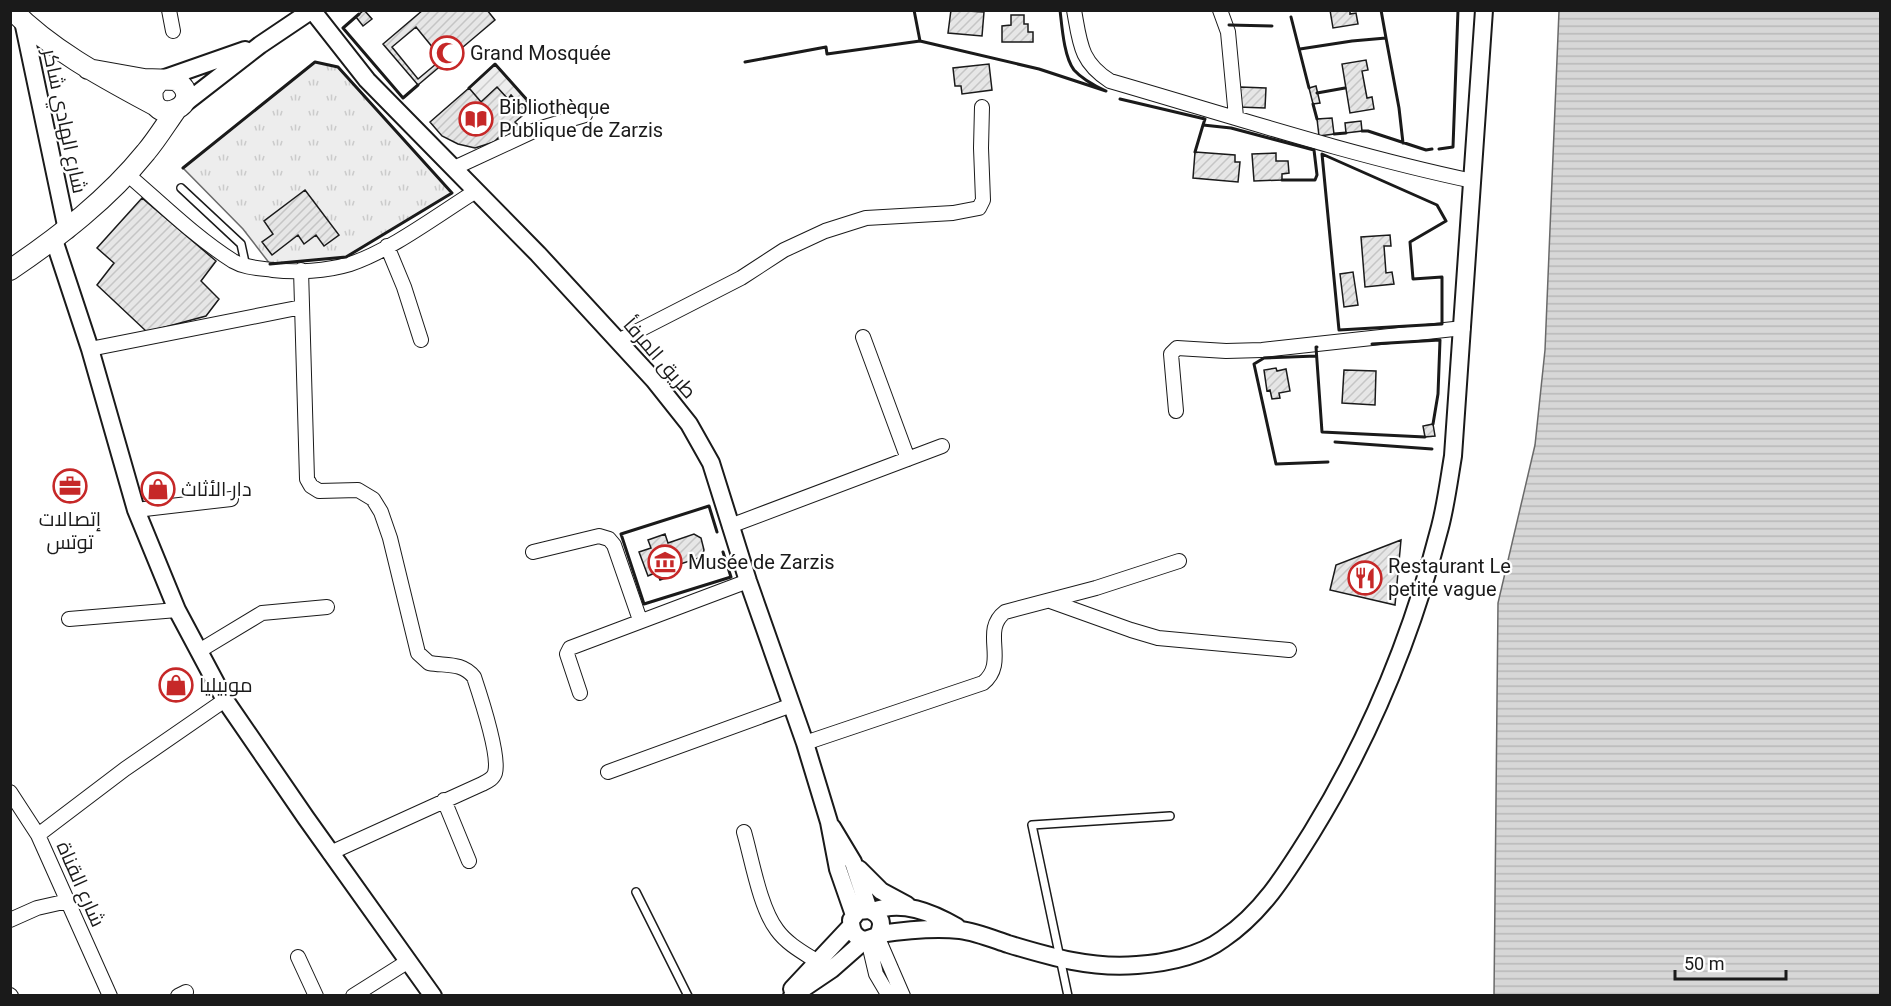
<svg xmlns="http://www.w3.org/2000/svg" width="1891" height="1006" font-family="Roboto,Cairo,sans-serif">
	<defs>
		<pattern id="park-tufts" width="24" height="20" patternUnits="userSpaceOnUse" patternTransform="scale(1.5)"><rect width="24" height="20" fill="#ededed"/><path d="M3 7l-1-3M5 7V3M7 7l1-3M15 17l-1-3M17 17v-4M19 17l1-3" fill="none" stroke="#cbcbcb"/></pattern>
		<pattern id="garden-furrows" width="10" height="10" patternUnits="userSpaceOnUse" patternTransform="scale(1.5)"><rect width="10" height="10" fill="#ededed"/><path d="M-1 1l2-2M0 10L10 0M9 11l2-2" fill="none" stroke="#cbcbcb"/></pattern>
		<pattern id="water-rules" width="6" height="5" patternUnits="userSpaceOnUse" patternTransform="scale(1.5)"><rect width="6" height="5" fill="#d7d7d7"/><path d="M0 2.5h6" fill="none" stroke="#b8b8b8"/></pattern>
		<pattern id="building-hatch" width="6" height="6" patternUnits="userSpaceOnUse" patternTransform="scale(1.5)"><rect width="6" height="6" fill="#e6e6e6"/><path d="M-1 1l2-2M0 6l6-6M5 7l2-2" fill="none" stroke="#c5c5c5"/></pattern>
	</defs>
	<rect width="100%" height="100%" fill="#fff"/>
	<path fill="url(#park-tufts)" stroke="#6a6a6a" stroke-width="1.5" d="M315 62 338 67 452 193 346 257 270 264 243 229 183 168Z"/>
	<path fill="url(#garden-furrows)" stroke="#6a6a6a" stroke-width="1.5" d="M495 64 528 101 522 107 511 96 508 99 497 88 481 102 469 88Z"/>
	<path fill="url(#water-rules)" stroke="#6a6a6a" stroke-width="1.5" d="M1559 11H1880V995H1494L1498 603 1535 445 1545 350Z"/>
	<path fill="url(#building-hatch)" stroke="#1a1a1a" stroke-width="1.5" fill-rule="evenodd" d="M364 10 372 19 363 26 356 17Z
		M423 10H487L495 20 418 85 383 44ZM416 27 442 59 418 79 392 47Z
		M951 10 984 12 982 36 948 33Z
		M1330 10H1350V14L1356 13 1358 24 1333 28Z
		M1011 15H1024V24H1028V32H1033V42H1002V26L1011 25Z
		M1366 60 1368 70 1362 71 1367 98 1372 97 1374 109 1350 113 1342 64Z
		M989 64 992 90 962 94 961 86H955L953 68Z
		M1316 86 1320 103 1313 104 1309 88Z
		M497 87 508 99 511 95 522 107 517 111 522 116 515 122 518 125 509 133 506 130 494 142 475 148 458 144 442 136 430 122 469 88 481 102Z
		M1240 87 1266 88 1265 108 1239 107Z
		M1332 118 1334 134 1319 136 1317 119Z
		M1361 121 1362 131 1346 133 1345 123Z
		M1195 152 1235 155V162H1240L1238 182 1193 178Z
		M1276 153V161H1288L1289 173 1282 174V180L1254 181 1252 154Z
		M305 190 339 235 324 246 316 235 304 244 298 235 272 255 262 242 273 234 264 221Z
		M142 198 216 261 201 281 219 299 206 316 147 332 97 285 114 263 97 248Z
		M1390 235 1391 246H1384L1386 273 1392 272 1394 284 1365 287 1361 237Z
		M1353 272 1358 305 1344 307 1340 274Z
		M1276 368 1277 371 1286 369 1290 391 1279 393 1280 398 1272 399 1270 390 1267 391 1264 370Z
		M1344 370 1376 371 1375 405 1342 403Z
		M1433 424 1435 436 1425 437 1423 426Z
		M665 534 668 543 694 534 701 538 704 550 702 557 671 567 674 575 660 580 657 572 648 576 639 552 651 548 648 540Z
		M1401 540 1395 605 1330 590 1336 565Z"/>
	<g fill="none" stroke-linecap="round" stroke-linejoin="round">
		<g stroke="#1a1a1a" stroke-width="10">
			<path id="service" d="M181 188 241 244 246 267
				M636 892 688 996
				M1068 996 1032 825 1170 816"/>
		</g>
		<g stroke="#1a1a1a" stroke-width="16">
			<path id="minor" d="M169 10 173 31
				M1074 10C1080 43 1080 62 1110 81 1231 116 1350 155 1473 181
				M1220 10 1228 32 1236 117
				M454 168 538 129 585 115
				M127 174C161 203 195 237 233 261 245 268 259 268 273 270 296 273 327 271 350 264 390 251 439 214 476 191
				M387 246 404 287 421 340
				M301 270 307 479 311 486 319 491 358 490 373 499 381 512 390 538 418 653 429 663C446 666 462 662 474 677 480 695 500 756 495 773 493 779 488 781 482 784L330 853
				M863 337 908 459
				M618 341 741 278 784 250 825 231 866 218 953 213 979 208 983 200 981 148 982 107
				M90 349 302 307
				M1176 411 1171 354 1177 348 1226 351 1262 350 1463 328
				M136 510 231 499
				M730 526 942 446
				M533 552 599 536 609 539 614 545 640 620
				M1050 601 1131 630 1158 638 1289 650
				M69 619 177 610
				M199 651 262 613 327 607
				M580 693 567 654 570 648 748 581
				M805 743 983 683C1009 662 980 631 1005 612L1096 588 1179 561
				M608 772 792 705
				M10 792 38 835 110 996
				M444 800 469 861
				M744 832C752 860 760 908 777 930 787 944 804 953 818 962
				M38 835 125 769 225 700
				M10 920 37 908 68 901
				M877 936 903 996
				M868 940 876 974 889 996
				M298 957 316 996
				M10 995 11 996
				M178 996 186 992
				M353 996 407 962"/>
		</g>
		<g stroke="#1a1a1a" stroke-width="20">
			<path id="tertiary" d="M312 10 367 80 538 254 654 380 689 424 711 463 748 581 805 743 829 822 838 869 854 915
				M23 21 67 230
				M165 78 245 50
				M184 104 260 45 312 10
				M54 240 90 349 136 510 177 610 225 700 306 818 433 996
				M832 827 853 862 869 910
				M859 869 881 891 907 905
				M873 911C902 900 931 912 957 927
				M879 934C906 930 933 927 960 930 976 932 993 939 1008 944 1051 957 1092 969 1137 965 1165 963 1200 956 1223 939 1263 912 1287 872 1312 832 1371 736 1412 636 1440 527 1446 504 1449 480 1453 456L1484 10
				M792 989 851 926
				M792 996 832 969 865 940 877 936C884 925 882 915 869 910L858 911 851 920C851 931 855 938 865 940"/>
		</g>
		<g stroke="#1a1a1a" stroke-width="22">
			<path id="secondary" d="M12 10C52 51 106 79 156 106
				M88 69 144 79 176 80C210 105 147 131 153 89L160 80
				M10 270C60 236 108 199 146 152 157 139 166 124 176 110"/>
		</g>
		<use href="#service" stroke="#fff" stroke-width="7"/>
		<use href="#minor" stroke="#fff" stroke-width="14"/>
		<use href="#tertiary" stroke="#fff" stroke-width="16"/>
		<use href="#secondary" stroke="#fff" stroke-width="20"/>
		<path stroke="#1a1a1a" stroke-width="3" d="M914 10 920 41 1039 69 1106 91C1095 86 1082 79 1074 70 1064 57 1062 27 1060 10
			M359 14 343 28 403 98 418 85
			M1291 17 1309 88
			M1229 25 1272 26
			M1386 38 1399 108 1403 143
			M1300 49 1352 41 1386 38 1381 10
			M745 62 826 47 827 54 920 41
			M469 88 495 64 528 101 522 107
			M1317 93 1345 88
			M1120 99 1205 119 1203 125 1231 128 1314 150 1317 175 1315 180H1282
			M1313 104 1317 119
			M1362 131H1368L1426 150 1432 149
			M1334 134 1346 133
			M1439 149 1453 147 1458 10
			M1195 152 1203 125
			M1322 154 1437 205 1446 221 1410 242 1413 279 1442 277V324L1339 330Z
			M183 168 315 62 338 67 452 193 346 257 270 264
			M1372 344 1440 340 1438 394 1433 424
			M1317 347H1316L1322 432 1425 437
			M1316 356 1264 358 1254 364 1276 464 1328 462
			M1335 442 1432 449
			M717 532 709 506 621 534 644 604 731 577 723 552"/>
	</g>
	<defs>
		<g id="mosque-ring" transform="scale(1.725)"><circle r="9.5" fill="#fff" stroke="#c62828" stroke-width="1.5"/><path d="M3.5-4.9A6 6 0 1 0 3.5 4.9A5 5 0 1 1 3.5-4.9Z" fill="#c62828"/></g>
		<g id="library-ring" transform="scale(1.725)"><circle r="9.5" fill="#fff" stroke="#c62828" stroke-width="1.5"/><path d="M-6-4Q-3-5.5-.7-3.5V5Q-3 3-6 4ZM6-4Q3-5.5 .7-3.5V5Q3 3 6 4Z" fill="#c62828"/></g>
		<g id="office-ring" transform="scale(1.725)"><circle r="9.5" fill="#fff" stroke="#c62828" stroke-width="1.5"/><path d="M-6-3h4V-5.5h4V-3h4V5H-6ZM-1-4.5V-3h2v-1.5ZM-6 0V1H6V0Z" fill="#c62828"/></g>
		<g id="shop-ring" transform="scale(1.725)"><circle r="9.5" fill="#fff" stroke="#c62828" stroke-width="1.5"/><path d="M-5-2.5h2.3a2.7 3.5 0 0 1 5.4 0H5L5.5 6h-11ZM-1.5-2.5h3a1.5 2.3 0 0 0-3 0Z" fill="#c62828"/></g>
		<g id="museum-ring" transform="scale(1.725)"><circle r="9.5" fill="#fff" stroke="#c62828" stroke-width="1.5"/><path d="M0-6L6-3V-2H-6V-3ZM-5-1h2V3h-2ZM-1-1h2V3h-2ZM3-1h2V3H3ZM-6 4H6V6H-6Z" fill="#c62828"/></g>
		<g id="restaurant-ring" transform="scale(1.725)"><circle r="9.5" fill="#fff" stroke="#c62828" stroke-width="1.5"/><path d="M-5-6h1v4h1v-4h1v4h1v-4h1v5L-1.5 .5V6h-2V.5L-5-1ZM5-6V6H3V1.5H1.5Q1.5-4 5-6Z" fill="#c62828"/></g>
	</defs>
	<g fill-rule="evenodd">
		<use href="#mosque-ring" x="447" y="53"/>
		<use href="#library-ring" x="476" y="119"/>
		<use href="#office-ring" x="70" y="486"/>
		<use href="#shop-ring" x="158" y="489"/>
		<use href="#museum-ring" x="665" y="562"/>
		<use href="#restaurant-ring" x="1365" y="578"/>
		<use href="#shop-ring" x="176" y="685"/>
	</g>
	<g text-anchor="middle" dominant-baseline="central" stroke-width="4.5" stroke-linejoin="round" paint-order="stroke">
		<g font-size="20" fill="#1a1a1a" stroke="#fff" text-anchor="start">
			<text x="470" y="53">Grand Mosquée</text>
			<text x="499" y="107">Bibliothèque<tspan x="499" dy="23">Publique de Zarzis</tspan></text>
			<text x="181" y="489">دار الأثاث</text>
			<text x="70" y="519" text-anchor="middle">إتصالات<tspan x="70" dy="23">توتس</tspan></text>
			<text x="688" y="562">Musée de Zarzis</text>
			<text x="1388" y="566">Restaurant Le<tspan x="1388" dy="23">petite vague</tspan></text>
			<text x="199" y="685">موبيليا</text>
		</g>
		<g font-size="20" fill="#1a1a1a" stroke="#fff">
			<text transform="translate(65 121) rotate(78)">شارع الهادي شاكر</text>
			<text transform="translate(660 358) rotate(49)">طريق المرفأ</text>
			<text transform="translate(81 884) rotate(66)">شارع القناة</text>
		</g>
	</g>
	<rect width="1891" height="1006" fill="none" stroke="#1a1a1a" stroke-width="24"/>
	<path d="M1675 970v9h111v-9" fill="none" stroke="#1a1a1a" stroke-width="3"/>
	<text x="1684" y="970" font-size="18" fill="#1a1a1a" stroke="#ffffff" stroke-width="4.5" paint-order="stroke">50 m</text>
</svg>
